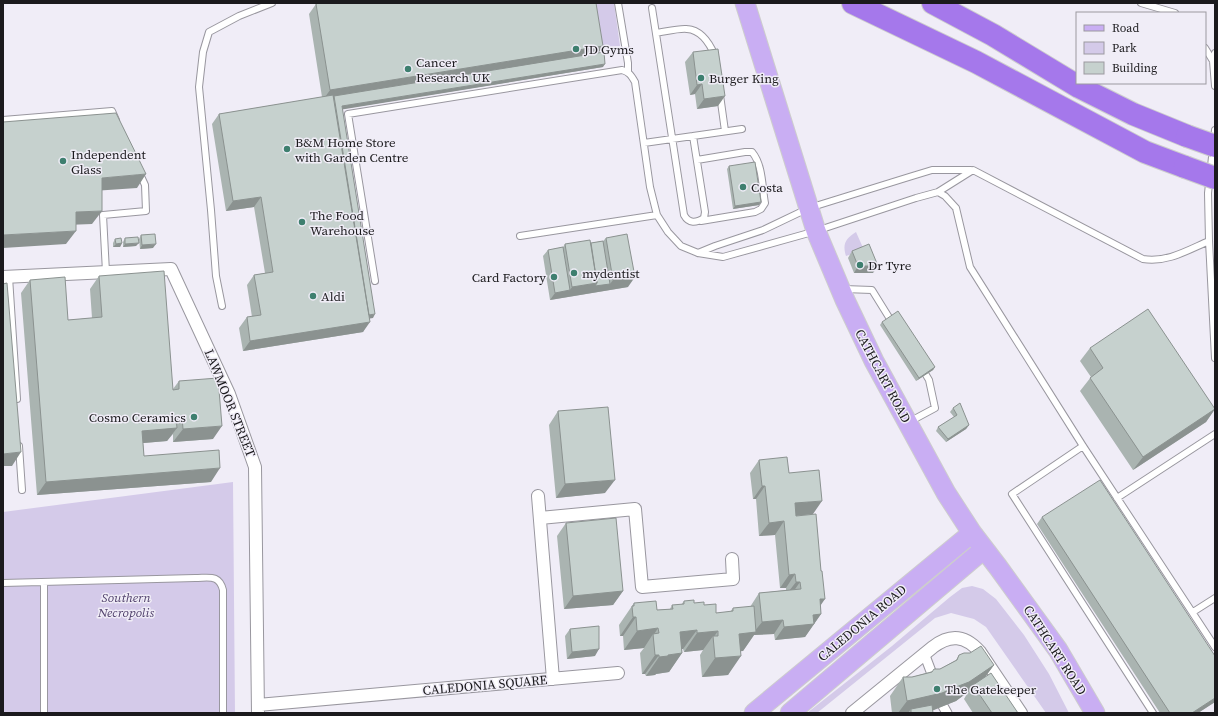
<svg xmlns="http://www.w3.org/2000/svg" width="1218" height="716" font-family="'Source Serif 4',serif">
	<rect width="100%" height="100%" fill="#f0edf7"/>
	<path fill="#d4cae9" d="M593 3H614L620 46 600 47Z
		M856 232 864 250 846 256C842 244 846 238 856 232Z
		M233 482 235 713H3V512Z
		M972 586 983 589 996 599 1024 635 1049 674 1069 713H1046L986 627 974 619 951 613 935 618 817 713H807L892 646 950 597 962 588Z"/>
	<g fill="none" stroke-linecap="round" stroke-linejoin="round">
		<g stroke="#99979f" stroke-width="8">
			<path id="service" d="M618 3 628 63V71
				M1141 3 1175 13
				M652 8 684 215C689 224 696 223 704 218L705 212 693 136
				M656 33C664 32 679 28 687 29 702 30 710 44 715 56
				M1205 48 1213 61
				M1215 53 1213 61 1215 86
				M720 95 725 131
				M3 120 112 111 116 120
				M1215 130 1208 193 1209 241 1215 358
				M644 143 742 129
				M697 160 745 152H752C763 165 762 187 765 203L761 209 755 212 701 221
				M938 192 973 170 1143 259C1167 263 1188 250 1209 241
				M520 236 657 215
				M698 253 715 246 763 230 809 208 909 177 932 170H971
				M106 272 103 215 146 211 145 185 139 172
				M9 277 17 399
				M375 281 348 114 622 70C629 72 631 75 635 82L650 187 657 215 668 232 681 246 698 253 723 257 816 231 916 198 938 192 945 196 956 208 970 267 1083 446 1215 647
				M844 289 872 290 890 319
				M222 306 216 276 211 210 199 87 203 52 209 32 239 16 272 3
				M909 422 935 408 929 380 926 375
				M19 446 22 490
				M1083 446 1012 494 1153 713
				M1117 498 1215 434
				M44 582V713
				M3 583 195 578C209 578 219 574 223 590V713
				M1193 612 1215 598"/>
		</g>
		<g stroke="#99979f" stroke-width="11">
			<path id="pedestrian" d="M924 653 935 682
				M943 706 947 713"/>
		</g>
		<g stroke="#99979f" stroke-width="14">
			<path id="minor" d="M3 277 171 269 229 394 255 467 258 713
				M538 496 553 679
				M540 518 635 509 642 587 733 579 732 559
				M258 705 618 673
				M852 713 933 647C950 634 965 635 980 652L1021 713"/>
		</g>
		<g stroke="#cdcdcd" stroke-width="21">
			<path id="primary" d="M745 3 816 231 845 300 874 361 946 493 972 533 998 567 1058 650 1095 713
				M754 713 972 533
				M790 713 984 549"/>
		</g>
		<g stroke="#cdcdcd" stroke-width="24">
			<path id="motorway" d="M853 3 976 62 1145 152 1185 167
				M933 3 993 35 1079 87 1133 114 1187 136"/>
		</g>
		<use href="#service" stroke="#fff" stroke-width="6"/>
		<use href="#pedestrian" stroke="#fff" stroke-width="9"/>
		<use href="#minor" stroke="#fff" stroke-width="12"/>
		<use href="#primary" stroke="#c9aef3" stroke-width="19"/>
		<use href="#motorway" stroke="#a578eb" stroke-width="22"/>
		<g stroke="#cdcdcd" stroke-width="24" stroke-linecap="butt">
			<path id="motorway-bridge" d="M1187 136 1215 146
				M1185 167 1215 178"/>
		</g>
		<use href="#motorway-bridge" stroke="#a578eb" stroke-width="22"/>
	</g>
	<path fill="#aab4b1" d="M316 4 599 53 603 67 342 109 373 318H370L363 332 243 351 239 328 247 317H252L247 285 254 275 265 273 254 207 226 211 212 124 219 114 322 97 309 14Z
		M693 52 718 106 697 109 695 94 690 95 685 62Z
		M729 166 759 205 733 209 727 169Z
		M141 235 153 248 140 249 139 239Z
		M125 238 136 246 123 247V242Z
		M606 238 628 287 550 300 543 256 548 250 563 247 565 244 591 243 603 241Z
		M115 239 122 243 120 247H113V243Z
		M852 251 873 273H854L848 258Z
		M99 276 173 389 179 381 213 439 173 442V434L167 441 143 443 144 456 211 482 37 495 21 293 30 280 68 320 92 318 90 289Z
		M882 322 935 367 933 370 916 381 880 325Z
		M1090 348 1215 409 1206 422 1133 470 1080 391 1091 377 1080 361Z
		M953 408 969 425 966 429 946 442 936 431 938 427 954 417 950 412Z
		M558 411 605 493 556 498 549 425Z
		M759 460 789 473 813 514 796 516 820 606 821 614 805 637 775 640 774 634 754 635 743 651H740L728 675 702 677 700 655 703 650 684 652 683 649H682V653L669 672 656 674 655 675 646 676 645 674H642L640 653 644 648 624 650 623 636H620L619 625 634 603 657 610 670 609 672 605H681L684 601 704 605 716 613 730 612 733 608 750 607 759 593 786 590V588H780L775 535 759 536 756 499H753L750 473Z
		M1042 517 1215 702 1198 713H1160L1037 524Z
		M566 523 623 591 613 605 564 609 557 536Z
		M570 629 595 656 567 659 565 636Z
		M959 655 994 665 985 677 1018 713H973L964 699 968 692 956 701 933 710V713H892L890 696 903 677H912L940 669 956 660Z"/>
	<path fill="#8b9290" d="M603 46 596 57 323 100 330 90Z
		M605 64 603 67 339 110 342 106Z
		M702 84 695 94 690 95 697 85Z
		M725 96 718 106 697 109 704 99Z
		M146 174 137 188 93 191 102 178Z
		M261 197 254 207 226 211 233 201Z
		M761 202 759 205 733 209 735 206Z
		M102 211 92 224 66 225 76 212Z
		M76 231 66 244 3 248V235Z
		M122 243 120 247H113L116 244Z
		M139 243 136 246 123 247 125 244Z
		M156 244 153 248 140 249 142 245Z
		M858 266H878L873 273H854Z
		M635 277 628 287 550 300 555 293 570 290 572 287 597 283 610 284 613 280Z
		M375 314 373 318 361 320 363 316Z
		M370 322 363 332 243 351 250 341Z
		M935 367 933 370 916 381 919 378Z
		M1215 409 1206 422 1133 470 1143 457Z
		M182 417 174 428H177L167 441 132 444 142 431 176 418Z
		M969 425 966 429 946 442 948 439Z
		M222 426 213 439 173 442 183 429Z
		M21 452 12 466H3V454Z
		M220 468 211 482 37 495 46 482Z
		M615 480 605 493 556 498 565 484Z
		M762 486H765L756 499H753Z
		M822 501 813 514 785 517 795 503Z
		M784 521 775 535 759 536 769 523Z
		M795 574 786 588H780L789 575Z
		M796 582H800L791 595H786Z
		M623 591 613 605 564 609 573 596Z
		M820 599H825L816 612Z
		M821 614 805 637 775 640 784 627 813 615Z
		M633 617H636L623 636H620Z
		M783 620 774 634 754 635 743 651 725 653 739 634 754 632 762 622Z
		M658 628 653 636V634L644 648 624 650 637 631Z
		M697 630 683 649 667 650 680 632Z
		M718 631 713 638V636L703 650 684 652 697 633Z
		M599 649 595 656 567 659 572 652Z
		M682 653 669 672 656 674 655 675 646 676 659 657 668 655Z
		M655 655H659L645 674H642Z
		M741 656 728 675 702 677 715 658Z
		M994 665 980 684 973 685 968 692 956 701 929 712 911 709 908 713H898L907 701Z
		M1215 698V702L1198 713H1192Z"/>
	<path fill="#c6d1ce" stroke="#8b9290" d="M319 3H596L603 46 330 90 316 4Z
		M718 49 725 96 704 99 702 84 697 85 693 52Z
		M604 52 605 64 342 106 375 314 369 315 334 96Z
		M333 95 370 322 250 341 247 317 261 315 254 275 273 272 261 197 233 201 219 114Z
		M116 113 146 174 102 178V211L76 212V231L3 235V122Z
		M755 162 761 202 735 206 729 166Z
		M155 234 156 244 142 245 141 235Z
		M627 234 635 277 613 280 606 238Z
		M138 237 139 243 125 244V238Z
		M121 238 122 243 116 244 115 239Z
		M590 240 597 283 572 287 565 244Z
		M603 241 610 284 595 286 597 283 591 243Z
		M869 244 878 266H858L852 251Z
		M563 247 570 290 555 293 548 250Z
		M164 271 173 390 179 389V381L218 378 222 426 183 429 182 417 176 418 177 428 142 431 144 456 219 450 220 468 46 482 30 280 65 277 68 320 102 317 99 276Z
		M7 283 21 452 3 454V284Z
		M1148 309 1215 409 1143 457 1090 378 1103 368 1090 348Z
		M898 311 935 367 919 378 882 322Z
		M960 403 969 425 948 439 938 427 957 415 953 408Z
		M608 407 615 480 565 484 558 411Z
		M787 457 789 473 819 470 822 501 795 503 796 516 816 514 821 571H822L825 599H820L821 614 813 615 814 624 784 627 783 620 762 622 759 593 801 589 800 582H796L795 574 789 575 784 521 769 523 765 486H762L759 460Z
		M1100 480 1215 656V698L1192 713H1170L1042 517Z
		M616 518 623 591 573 596 566 523Z
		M694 600V603L704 602V605L716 604V613L733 611V608L754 606 756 632 739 634 741 656 715 658 713 636H718V631L697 633V630L680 632 682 653 668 655V656L659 657V655H655L653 634 659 633 658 628 637 631 636 617H633L632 606H634V603L656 601 657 610 673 609 672 605 684 604V601Z
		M599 626V649L572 652 570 629Z
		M981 646 994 665 969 682 956 687 942 693 907 701 903 677H912L932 672 934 669H940L957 660 959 655 964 653H970Z
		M991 673 1018 713H992L973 685Z
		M932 705 933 713H911V709Z"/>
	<g fill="#3e7f6f" stroke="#f0edf7" stroke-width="1.5">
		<circle cx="576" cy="49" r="4"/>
		<circle cx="408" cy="69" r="4"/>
		<circle cx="701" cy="78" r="4"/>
		<circle cx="287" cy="149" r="4"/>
		<circle cx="63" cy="161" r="4"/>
		<circle cx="743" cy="187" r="4"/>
		<circle cx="302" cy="222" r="4"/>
		<circle cx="860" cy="265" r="4"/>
		<circle cx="574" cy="273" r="4"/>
		<circle cx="554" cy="277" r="4"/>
		<circle cx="313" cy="296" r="4"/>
		<circle cx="194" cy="417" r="4"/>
		<circle cx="937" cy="689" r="4"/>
	</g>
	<g text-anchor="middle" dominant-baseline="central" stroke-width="3" stroke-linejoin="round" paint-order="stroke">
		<g font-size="13" fill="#1b1a1d" stroke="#f0edf7" text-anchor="start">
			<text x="584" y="49">JD Gyms</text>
			<text x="416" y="62">Cancer<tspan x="416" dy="15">Research UK</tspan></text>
			<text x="709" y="78">Burger King</text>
			<text x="295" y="142">B&amp;M Home Store<tspan x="295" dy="15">with Garden Centre</tspan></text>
			<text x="71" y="154">Independent<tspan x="71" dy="15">Glass</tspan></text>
			<text x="751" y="187">Costa</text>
			<text x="310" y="215">The Food<tspan x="310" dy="15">Warehouse</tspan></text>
			<text x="868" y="265">Dr Tyre</text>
			<text x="582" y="273">mydentist</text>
			<text x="546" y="277" text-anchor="end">Card Factory</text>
			<text x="321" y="296">Aldi</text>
			<text x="186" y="417" text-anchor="end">Cosmo Ceramics</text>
			<text x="945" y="689">The Gatekeeper</text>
		</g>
		<g font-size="13" fill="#1b1a1d" stroke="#f0edf7">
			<text transform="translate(883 376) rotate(62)">CATHCART ROAD</text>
			<text transform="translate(230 403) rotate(68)">LAWMOOR STREET</text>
			<text transform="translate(862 623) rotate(-40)">CALEDONIA ROAD</text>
			<text transform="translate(1055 650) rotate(57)">CATHCART ROAD</text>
			<text transform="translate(485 685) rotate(-5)">CALEDONIA SQUARE</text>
		</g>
		<g font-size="13" font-style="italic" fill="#4e3e6a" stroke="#f0edf7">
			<text x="126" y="597">Southern<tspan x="126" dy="15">Necropolis</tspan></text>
		</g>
	</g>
	<rect width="1218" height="716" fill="none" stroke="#1b1a1d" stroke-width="8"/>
	<rect x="1076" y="12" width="130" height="72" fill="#f0edf7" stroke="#9b99a0"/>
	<rect x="1084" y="25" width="20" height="6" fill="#c9aef3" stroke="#9b99a0"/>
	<text x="1112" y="32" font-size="12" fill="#1b1a1d">Road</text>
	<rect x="1084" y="42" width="20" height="12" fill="#d4cae9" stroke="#9b99a0"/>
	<text x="1112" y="52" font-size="12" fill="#1b1a1d">Park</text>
	<rect x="1084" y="62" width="20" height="12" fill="#c6d1ce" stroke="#9b99a0"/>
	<text x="1112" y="72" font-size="12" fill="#1b1a1d">Building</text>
</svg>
